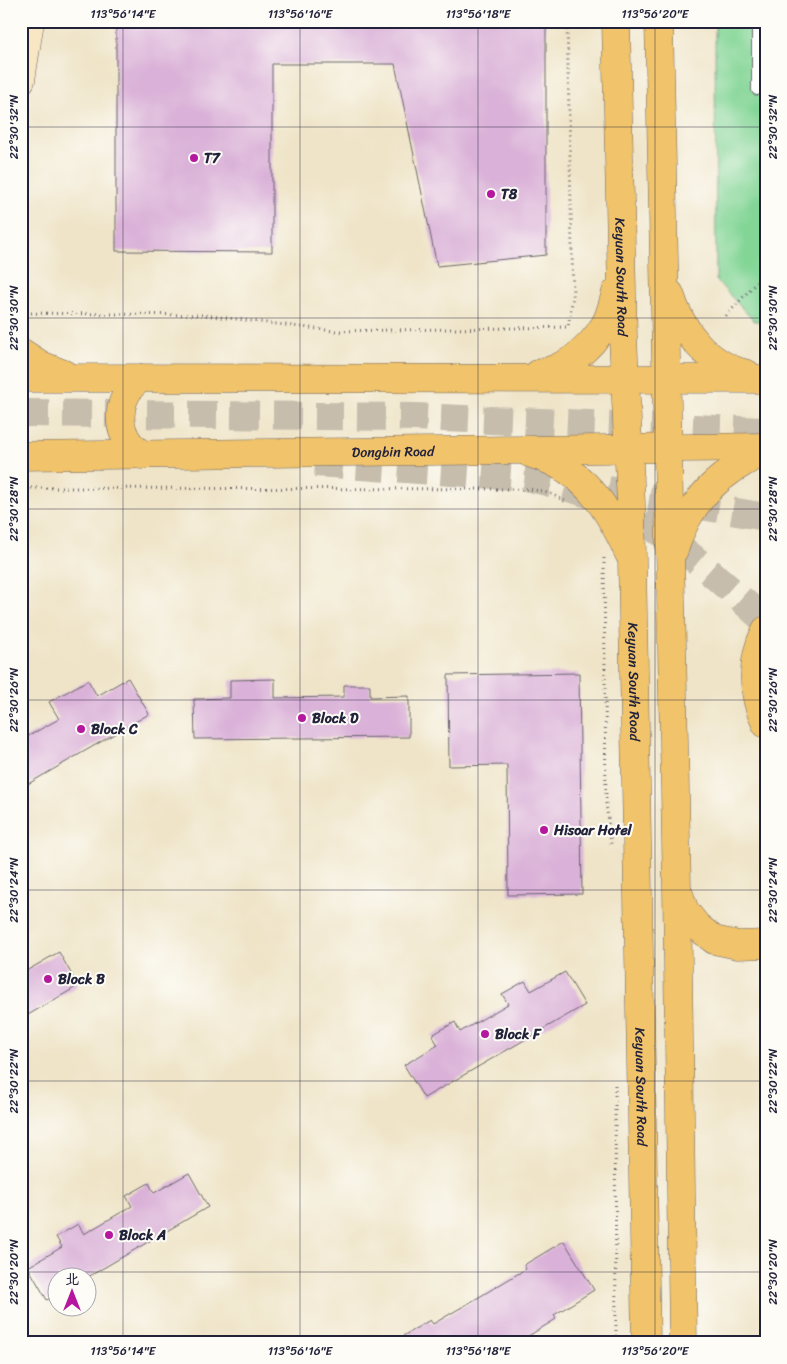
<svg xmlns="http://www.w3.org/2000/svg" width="787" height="1364" font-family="Sriracha,'LXGW WenKai TC',sans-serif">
	<rect width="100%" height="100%" fill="#fdfcf7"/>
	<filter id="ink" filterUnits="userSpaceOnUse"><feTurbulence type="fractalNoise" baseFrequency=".02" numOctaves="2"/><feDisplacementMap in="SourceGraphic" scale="10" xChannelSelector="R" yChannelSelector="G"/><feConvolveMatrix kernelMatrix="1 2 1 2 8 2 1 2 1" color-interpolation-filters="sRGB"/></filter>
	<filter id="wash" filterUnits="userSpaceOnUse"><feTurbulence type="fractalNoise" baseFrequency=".0096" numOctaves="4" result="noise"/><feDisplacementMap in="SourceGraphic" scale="20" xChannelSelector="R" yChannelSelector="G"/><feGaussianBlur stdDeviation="1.12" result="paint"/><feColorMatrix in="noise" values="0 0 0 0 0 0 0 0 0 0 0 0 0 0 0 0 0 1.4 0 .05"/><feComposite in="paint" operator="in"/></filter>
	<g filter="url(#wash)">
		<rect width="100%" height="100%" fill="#efe4c8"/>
		<path fill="#83d596" stroke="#527c68" d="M715 21H766V321H754L716 280Z"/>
		<g id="blocks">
			<path fill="#dab1d8" d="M116 21H546V255L437 266 395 64H272V252L116 251Z
				M579 673 582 894 508 895 507 765 449 766 448 675Z
				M128 678 149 714 21 788V740L59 719 49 702 88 680 97 696Z
				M275 679V698L344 697V685H370V697L409 696V737L195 739 194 699 230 698V680Z
				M59 952 78 986 21 1019V974Z
				M565 972 585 1005 424 1098 404 1065 438 1045 432 1035 455 1022 460 1032 508 1004 502 994 525 981 531 991Z
				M189 1173 208 1207 88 1277 58 1276V1294L47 1300 28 1267 62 1247 56 1237 78 1224 84 1234 132 1206 126 1196 149 1183 154 1193Z
				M564 1241 594 1290 554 1315 556 1319 517 1343H391L430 1320 433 1324 474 1300 526 1269 524 1265Z"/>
		</g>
	</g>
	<g filter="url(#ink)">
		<use href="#blocks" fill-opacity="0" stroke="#6a666c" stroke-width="1"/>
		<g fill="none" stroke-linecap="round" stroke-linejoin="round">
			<path stroke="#c6bdac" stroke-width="28" stroke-dasharray="28 14" stroke-linecap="butt" d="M21 413 416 417 766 431
				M315 463 525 477C555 484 586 491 613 504 652 524 685 550 718 579 734 593 750 607 766 622
				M608 490 766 517"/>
			<g stroke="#6a666c" stroke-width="12">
				<path id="lane" d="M757 21V90"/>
			</g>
			<g stroke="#6a666c" stroke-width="29">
				<path id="secondary" d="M21 80 30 21"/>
			</g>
			<g stroke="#6a666c" stroke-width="29">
				<g id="primary">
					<path id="s1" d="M616 21 623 337 631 504 646 1343"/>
					<path d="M659 21 677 888 683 1343"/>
					<path d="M670 294C681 331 708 365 747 374"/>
					<path d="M21 352 41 365 64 374"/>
					<path d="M538 374C566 368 589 350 604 326 610 317 613 303 616 292"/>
					<path d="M21 378 766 379"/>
					<path d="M141 378C137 381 133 384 130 388 118 405 117 428 130 444 133 448 138 451 142 455"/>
					<path d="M529 453C538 456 547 459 555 463 593 482 612 517 629 554"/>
					<path id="s2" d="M21 456 766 447"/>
					<path d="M674 550C689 500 720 472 766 451"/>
					<path d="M766 630C751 659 751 694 766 724"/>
					<path d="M679 894 685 911 697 926 714 940 738 945 766 944"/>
				</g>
			</g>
			<path stroke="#6a666c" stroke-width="3" stroke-dasharray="1 4" stroke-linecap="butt" d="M21 313 203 315 334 331 568 327 573 296 567 21
				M726 316 765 273 763 251 766 219
				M21 488 530 489 552 494 568 503
				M604 558 606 803 611 844
				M615 1085 616 1343"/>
			<use href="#lane" stroke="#fff" stroke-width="10"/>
			<use href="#secondary" stroke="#f9e7c3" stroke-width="28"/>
			<use href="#primary" stroke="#f1c36a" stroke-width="28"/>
		</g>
	</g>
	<path fill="none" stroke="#22223b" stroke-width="1" stroke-opacity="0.45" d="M123 21V1343M300 21V1343M478 21V1343M655 21V1343M21 127H766M21 318H766M21 509H766M21 700H766M21 890H766M21 1081H766M21 1272H766"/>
	<g fill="#b5179e" stroke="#fdfcf7" stroke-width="2">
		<circle cx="194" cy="158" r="5"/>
		<circle cx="491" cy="194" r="5"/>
		<circle cx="302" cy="718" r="5"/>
		<circle cx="81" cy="729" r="5"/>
		<circle cx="544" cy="830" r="5"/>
		<circle cx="48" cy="979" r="5"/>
		<circle cx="485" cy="1034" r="5"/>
		<circle cx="109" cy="1235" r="5"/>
	</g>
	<g text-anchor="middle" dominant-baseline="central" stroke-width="4" stroke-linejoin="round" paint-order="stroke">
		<g font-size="14" font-weight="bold" fill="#22223b" stroke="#fdfcf7" text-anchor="start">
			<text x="204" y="158">T7</text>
			<text x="501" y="194">T8</text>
			<text x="312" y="718">Block D</text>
			<text x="91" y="729">Block C</text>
			<text x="554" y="830">Hisoar Hotel</text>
			<text x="58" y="979">Block B</text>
			<text x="495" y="1034">Block F</text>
			<text x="119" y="1235">Block A</text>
		</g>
		<g font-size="14" fill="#22223b" stroke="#fdfcf7">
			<text stroke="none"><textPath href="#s1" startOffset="256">Keyuan South Road</textPath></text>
			<text stroke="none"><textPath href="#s2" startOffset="372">Dongbin Road</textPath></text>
			<text stroke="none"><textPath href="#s1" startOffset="661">Keyuan South Road</textPath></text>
			<text stroke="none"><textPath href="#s1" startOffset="1066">Keyuan South Road</textPath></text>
		</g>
	</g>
	<rect width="787" height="1364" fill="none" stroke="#fdfcf7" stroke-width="55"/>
	<g transform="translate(72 1292)"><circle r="24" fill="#fdfcf7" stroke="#a5a5ac"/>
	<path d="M0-4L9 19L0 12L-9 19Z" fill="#b5179e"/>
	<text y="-8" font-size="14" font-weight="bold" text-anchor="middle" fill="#22223b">北</text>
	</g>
	<rect x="28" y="28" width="732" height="1308" fill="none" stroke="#22223b" stroke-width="2"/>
	<g font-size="12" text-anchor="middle" fill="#22223b">
		<text x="123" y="18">113°56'14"E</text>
		<text x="300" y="18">113°56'16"E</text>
		<text x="478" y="18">113°56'18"E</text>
		<text x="655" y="18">113°56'20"E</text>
		<text transform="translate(14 127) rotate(-90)" y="4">22°30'32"N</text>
		<text transform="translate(773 127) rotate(-90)" y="4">22°30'32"N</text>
		<text transform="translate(14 318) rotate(-90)" y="4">22°30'30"N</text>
		<text transform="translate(773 318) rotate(-90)" y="4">22°30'30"N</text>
		<text transform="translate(14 509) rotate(-90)" y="4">22°30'28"N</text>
		<text transform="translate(773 509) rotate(-90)" y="4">22°30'28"N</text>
		<text transform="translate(14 700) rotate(-90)" y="4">22°30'26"N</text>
		<text transform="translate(773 700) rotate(-90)" y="4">22°30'26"N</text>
		<text transform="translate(14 890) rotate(-90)" y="4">22°30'24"N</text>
		<text transform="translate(773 890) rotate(-90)" y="4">22°30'24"N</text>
		<text transform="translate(14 1081) rotate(-90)" y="4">22°30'22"N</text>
		<text transform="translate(773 1081) rotate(-90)" y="4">22°30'22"N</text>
		<text transform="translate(14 1272) rotate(-90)" y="4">22°30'20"N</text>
		<text transform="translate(773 1272) rotate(-90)" y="4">22°30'20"N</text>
		<text x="123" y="1355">113°56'14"E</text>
		<text x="300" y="1355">113°56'16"E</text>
		<text x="478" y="1355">113°56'18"E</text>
		<text x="655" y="1355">113°56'20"E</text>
	</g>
</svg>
